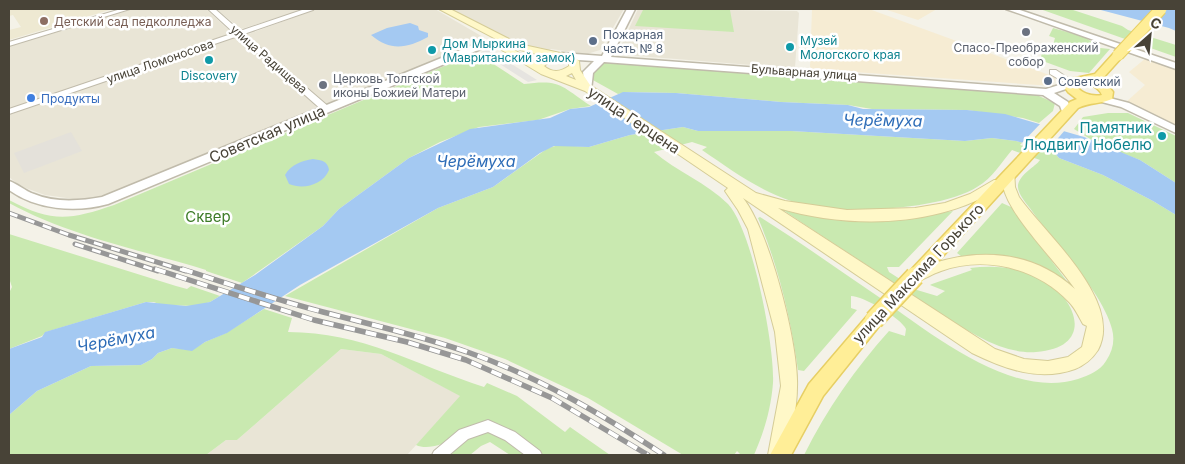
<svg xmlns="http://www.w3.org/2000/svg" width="1185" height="464" font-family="Inter,sans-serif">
	<rect width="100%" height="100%" fill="#f4f2e8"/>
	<path fill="#e9e5d6" d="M133 9H206L232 33 9 111V46Z
		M216 9H306L241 29Z
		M317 9H435L483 37 464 48 326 104 246 35Z
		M452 9H624L600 50 587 54 551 49 547 51 523 46 502 37Z
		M638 9 797 11 799 13 795 67 789 68 626 55 620 52V48Z
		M232 38H240L315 104 316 107 307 113 123 190 97 198 74 199 45 195 20 186 9 177V114Z
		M341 349 381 354 461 396 407 455H206L226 440H237Z"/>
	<path fill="#f6ecd3" d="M812 9H869L1052 76 1055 78 1053 86 812 69 810 67Z
		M884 9H937L918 20Z
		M1146 58 1176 69V126L1126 102 1145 85 1129 72Z"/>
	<path fill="#e4e1da" d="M71 132 82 151 24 173 14 153Z"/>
	<path fill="#eee9d2" d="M9 9H113L9 40V30L21 27 13 15 9 16Z"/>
	<path fill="#c9e9b0" d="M668 9 730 10 734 32 635 26 643 10Z
		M1040 9H1070L1122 26 1128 30 1176 45V57Z
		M1053 28 1085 37 1100 48 1110 49 1089 73 1070 71 1040 60 1043 50 1077 49 1037 47 1038 45 1046 47 1047 43 1053 45 1055 38 1049 36Z
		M473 54H478L524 84C561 79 561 86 591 106L570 109 538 120 479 127 440 142 409 158 339 209 323 226 242 283 206 271V270C141 250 69 236 9 203V200C52 223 70 220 114 205Z
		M607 62 1032 93 1055 103 1053 111 1039 123 1023 118 967 110 872 109 848 105 781 102 676 93 627 92 618 94 591 79V72L600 64Z
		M1108 113H1128L1176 136V183L1140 160 1100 145 1074 129 1083 117Z
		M683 127 698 131H791L965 141 992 138 1016 141 1053 151 1059 158 1103 175 1153 201 1176 215V455H804C827 409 855 369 889 331L905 336 906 329C901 318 863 296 851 296V308L857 310 804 371 798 370C791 319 778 265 758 218L760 217C798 241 835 267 873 293 926 329 1010 401 1078 379 1089 375 1100 371 1106 361 1113 351 1115 340 1112 329 1102 291 1055 244 1032 211 1027 204 1017 194 1018 185 1020 174 1035 167 1040 160L1012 150C1002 161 993 178 977 187 940 211 832 216 791 201 758 190 730 169 702 150L707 147 692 142 654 152C676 171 707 183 728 204 752 229 775 347 773 383 771 409 764 432 754 455H741L737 451 734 455H683L588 398 505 359 445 338 285 296 438 208 493 187 548 148 559 145 589 147 630 135Z
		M1002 203 1011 207 1072 288C1027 263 1013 251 961 256L957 253Z
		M783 210C840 224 896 220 953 211L899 267H887L889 272 917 290 937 296 945 291 930 285 932 284 972 270 970 268C994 265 1015 267 1037 277 1077 295 1097 348 1036 352 1023 353 1011 350 999 346 970 335 943 314 917 298 873 269 828 240 783 210Z
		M9 234 176 286 187 289 191 286 220 296 210 302 197 306 161 305 154 302H146L46 332 42 336 9 349V293L12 287 9 278Z
		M264 309 292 318 288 332C362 332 416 365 484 387L487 383 517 396 565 432 570 427 610 455H544L504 427 485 422C467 431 435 454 416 445L460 396 381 354 341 349 237 440H226L206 455H9V415L37 391 91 366 141 365 152 359 158 353 172 348 192 350 205 342 226 333Z
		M489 432 502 437 525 455H510L490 442 481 446 470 455H451C460 442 474 434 489 432Z"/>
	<path fill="#e6e4e0" d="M488 49 537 80 528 82 481 52Z"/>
	<path fill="#a4c9f2" d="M1097 9H1176V31L1169 28Z
		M410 23 418 26 419 30 428 33V37C407 48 391 52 371 35L387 28Z
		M623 92 676 93 781 102 848 105 863 109 967 110 1005 114 1084 137 1140 160 1176 183V215L1153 201 1103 175 1059 158 1053 151 1016 141 992 138 965 141 791 131H698L683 127 630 135 589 147 554 146 540 153 493 187 438 208 300 285 227 333 205 342 192 351 172 348 158 353 152 359 141 365 91 366 37 391 9 415V349L42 337 45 332 146 302 186 306 210 302 255 275 294 247 323 226 339 209 409 158 470 129 550 118 570 109 589 107Z
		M313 159C321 160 328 161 329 170 323 185 303 190 289 184L285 175C291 164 302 161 313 159Z"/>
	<path fill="#f4f2e8" d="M1042 122 1066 129 1046 152 1020 145Z"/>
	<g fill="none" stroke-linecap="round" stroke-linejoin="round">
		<g stroke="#c0bbab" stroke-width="2">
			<path id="minor" d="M121 9H130L9 46V42Z
				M208 9H215L240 31 305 9H314L313 10 244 34 329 107V111H323L238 36 9 114V109L234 33Z
				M1050 70H1056L1074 82 1070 84H1067L1050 74Z
				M488 420 515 432 540 451 542 455H525L505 440 488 432 468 439 449 455H432L434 451 459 430Z"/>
		</g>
		<g stroke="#c0bbab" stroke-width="3">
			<path id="tertiary" d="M627 9H635L611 57 1046 89 1069 82 1074 85 1072 87 1054 93 1068 102 1072 112 1067 115 1063 114 1060 106 1043 95 604 62 593 73 591 90H585L583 72 594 61 562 59 557 56 562 53 602 56Z
				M1006 9H1017L1176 63V69Z
				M509 40 512 41V45L483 48 108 204C76 213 37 210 9 190V181C18 184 25 191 34 194 55 203 80 201 102 197L478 43Z
				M1102 96 1129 103 1176 126V133L1121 107 1098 101V97Z"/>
		</g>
		<g stroke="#d5cc97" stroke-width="2">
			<path id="secondary" d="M439 9H450L519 44 574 56 579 61 580 70 590 85 756 193 785 201 847 210 915 208 945 203 970 194 994 180 1003 181 1006 170H1014L1015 187 1019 197C1045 234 1124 301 1098 350 1092 359 1085 365 1075 369 1039 382 1005 369 972 353L743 198C769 230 799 345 797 387 797 410 791 433 786 455H768L781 386 775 332 748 229 738 210 725 191 728 188 585 91 541 74 500 49 509 47 535 62 544 56 513 48ZM553 59H562L569 62V66C561 72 552 73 544 66ZM572 73 576 80 566 76ZM1003 186C1009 216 1056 261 1075 289 1028 246 966 247 911 272L909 276 911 280 916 282C925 279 932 274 941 271 985 255 1037 268 1069 302 1075 308 1079 317 1083 324L1087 326 1082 347 1068 357 1048 361 1024 359 995 349 778 208C849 229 940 228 1003 186Z"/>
		</g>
		<g stroke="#e7cf64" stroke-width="3">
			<path id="primary" d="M1118 52 1122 53V57L1103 78 1098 80 1108 86 1113 92 1112 99C1101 104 1090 102 1078 108L921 280 915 282 909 280 907 276 909 272 1070 102 1077 99 1068 92 1063 85 1066 80 1095 74 1114 53ZM1077 83C1087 84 1098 85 1102 95 1091 97 1080 93 1075 84Z
				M874 313 880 315 883 320 880 325 823 396 791 455H770L809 384 868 315Z"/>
		</g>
		<use href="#minor" fill="#fff" fill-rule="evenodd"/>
		<use href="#tertiary" fill="#fff" fill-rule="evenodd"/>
		<use href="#secondary" fill="#fff8c8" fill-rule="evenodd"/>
		<use href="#primary" fill="#ffee97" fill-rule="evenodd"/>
		<g stroke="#979797" stroke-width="5">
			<path id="rail-far1" d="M9 213 69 235 186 271
				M75 244 158 271"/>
		</g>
		<g stroke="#979797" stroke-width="5.5">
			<path id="rail" d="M155 269 314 320 407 342 466 360 552 398 648 455
				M182 269C229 284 276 300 323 312 372 325 422 336 470 353 539 377 603 415 664 455"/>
		</g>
		<use href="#rail-far1" stroke="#fff" stroke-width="3" stroke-dasharray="9" stroke-linecap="butt"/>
		<use href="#rail" stroke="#fff" stroke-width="4" stroke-dasharray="11" stroke-linecap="butt"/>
		<g stroke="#e7cf64" stroke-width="13" stroke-linecap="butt">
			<path id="primary-bridge-far1" d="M1118 55 1161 9"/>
		</g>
		<g stroke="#e7cf64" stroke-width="21" stroke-linecap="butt">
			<path id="primary-bridge" d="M874 320 915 276"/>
		</g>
		<use href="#primary-bridge-far1" stroke="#ffee97" stroke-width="11"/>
		<use href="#primary-bridge" stroke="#ffee97" stroke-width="18"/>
	</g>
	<circle fill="#8d6e63" stroke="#fff" stroke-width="2" cx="44" cy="21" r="5"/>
	<g fill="#6b7280" stroke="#fff" stroke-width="2">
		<circle cx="1026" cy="32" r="5"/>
		<circle cx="323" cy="85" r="5"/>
	</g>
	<g fill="#5c6f8a" stroke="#fff" stroke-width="2">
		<circle cx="593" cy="41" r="5"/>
		<circle cx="1048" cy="81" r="5"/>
	</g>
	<g fill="#0f9aa8" stroke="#fff" stroke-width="2">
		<circle cx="790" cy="47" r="5"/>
		<circle cx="432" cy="50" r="5"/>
		<circle cx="209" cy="60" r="5"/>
		<circle cx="1162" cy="136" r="5"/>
	</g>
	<circle fill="#3f7fe0" stroke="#fff" stroke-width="2" cx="31" cy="98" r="5"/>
	<g text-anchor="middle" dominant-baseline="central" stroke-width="5" stroke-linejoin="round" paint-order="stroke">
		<g font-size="12" fill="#785e54" stroke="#fff" text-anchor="start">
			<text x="54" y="21">Детский сад педколледжа</text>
		</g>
		<g font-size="12" fill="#4e5e75" stroke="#fff" text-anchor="start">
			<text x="603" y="34">Пожарная<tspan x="603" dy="14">часть № 8</tspan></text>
			<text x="1058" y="81">Советский</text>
		</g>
		<g font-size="12" fill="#0d838f" stroke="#fff" text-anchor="start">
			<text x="800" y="40">Музей<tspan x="800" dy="14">Мологского края</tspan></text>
			<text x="442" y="43">Дом Мыркина<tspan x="442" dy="14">(Мавританский замок)</tspan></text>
			<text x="209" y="75" text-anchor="middle">Discovery</text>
		</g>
		<g font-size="12" fill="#5b616d" stroke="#fff">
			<text x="1026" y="47">Спасо-Преображенский<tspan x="1026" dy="14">собор</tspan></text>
			<text x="333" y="78" text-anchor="start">Церковь Толгской<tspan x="333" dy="14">иконы Божией Матери</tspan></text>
		</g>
		<g font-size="12" fill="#484337" stroke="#fff">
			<text transform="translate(269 59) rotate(41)">улица Радищева</text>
			<text transform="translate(160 61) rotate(-19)">улица Ломоносова</text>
			<text transform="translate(804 72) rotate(4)">Бульварная улица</text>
		</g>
		<g font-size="12" fill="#366cbe" stroke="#fff" text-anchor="start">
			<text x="41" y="98">Продукты</text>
		</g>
		<g font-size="15" fill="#484337" stroke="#fff">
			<text transform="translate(634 120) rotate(34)">улица Герцена</text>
			<text transform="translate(267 134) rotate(-23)">Советская улица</text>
			<text transform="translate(918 273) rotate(-47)">улица Максима Горького</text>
		</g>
		<g font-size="15" fill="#0d838f" stroke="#fff" text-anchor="end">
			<text x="1152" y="127">Памятник<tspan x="1152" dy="17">Людвигу Нобелю</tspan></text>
		</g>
		<g font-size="15" fill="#3e7c28" stroke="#fff">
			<text x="208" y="216">Сквер</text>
		</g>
		<g font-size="16" font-style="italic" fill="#2d6cb7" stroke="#fff">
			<text transform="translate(883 120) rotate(1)">Черёмуха</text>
			<text x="476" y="161">Черёмуха</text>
			<text transform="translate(116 339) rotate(-11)">Черёмуха</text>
		</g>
	</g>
	<rect width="1185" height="464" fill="none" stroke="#484337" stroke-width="20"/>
	<g transform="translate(1150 35) rotate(27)" stroke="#ffffff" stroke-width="4" paint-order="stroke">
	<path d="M0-4L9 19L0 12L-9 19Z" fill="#484337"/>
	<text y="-8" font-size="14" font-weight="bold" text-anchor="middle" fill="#484337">С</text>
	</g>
</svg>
